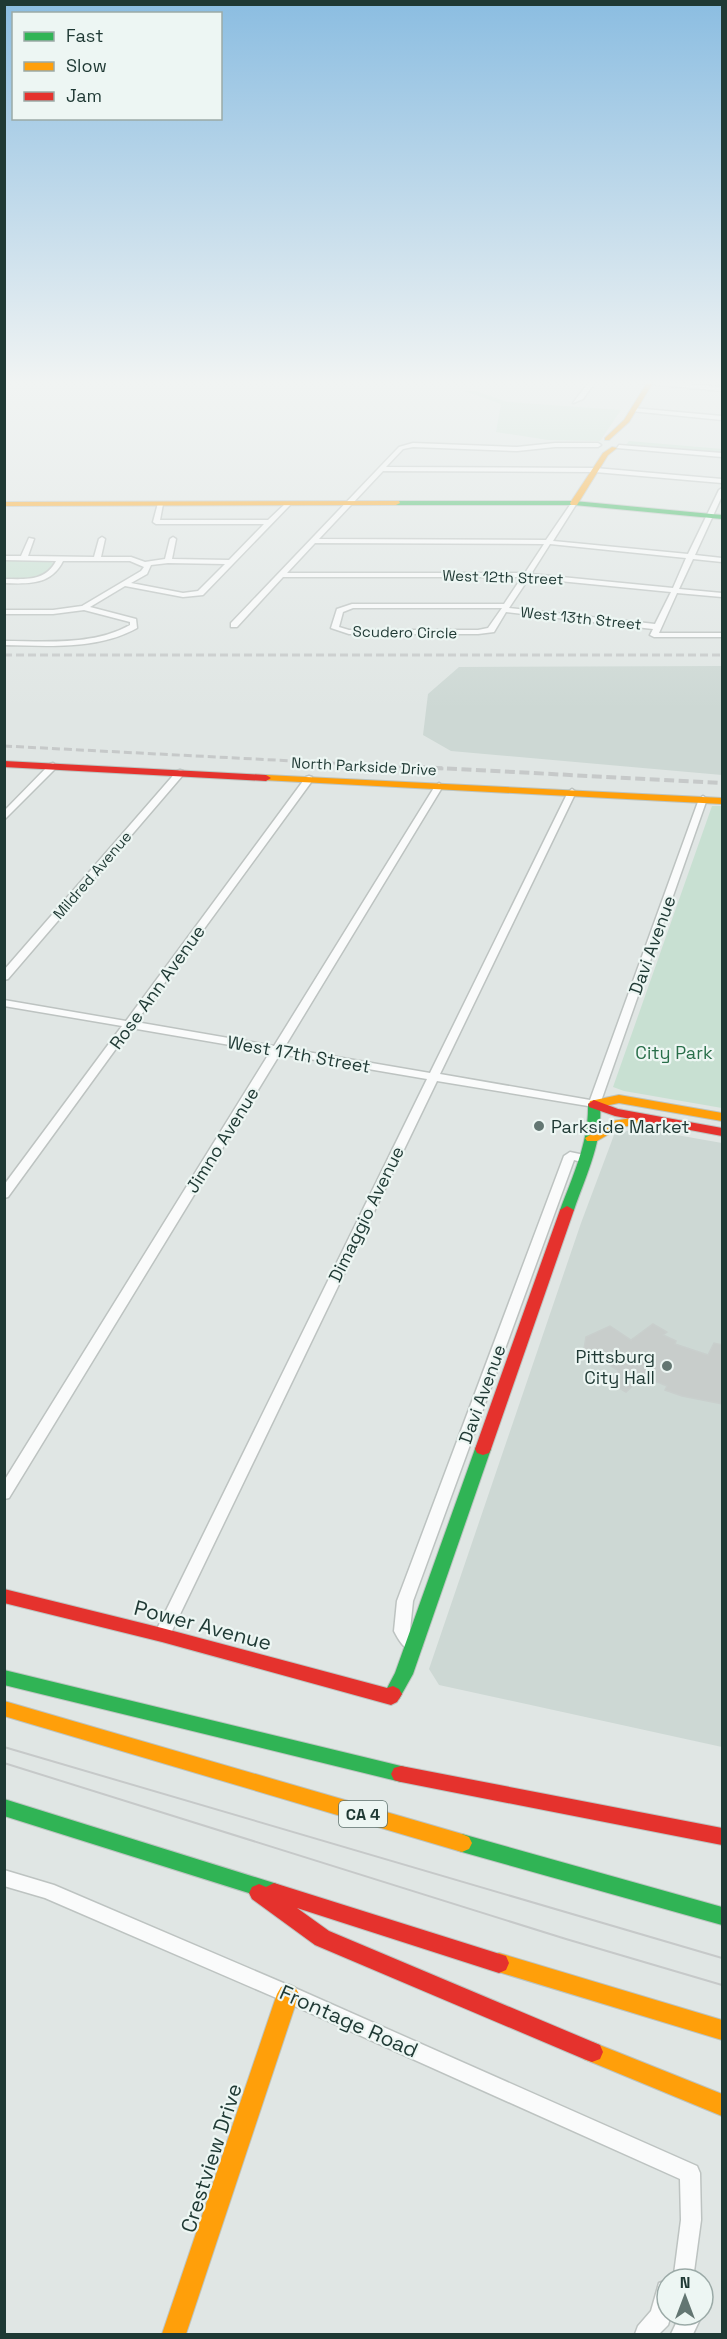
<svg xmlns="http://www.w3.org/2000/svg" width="727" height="2339" font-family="'Space Grotesk',sans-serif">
	<rect width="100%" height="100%" fill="#e0e6e4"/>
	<path fill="#cdd8d4" d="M722 666V775L451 751 423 735 428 694 459 667Z
		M637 1128 722 1143V1747L439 1685 429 1669 581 1223 614 1135Z"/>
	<path fill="#c8e0d2" d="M464 391H476L507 402 621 410 600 441 548 440 496 432 501 404Z
		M629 441 722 449V455L624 447Z
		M5 561H47L53 563C45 583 23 579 5 579Z
		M712 806H722V1108L624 1091 613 1087Z"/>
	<path fill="#c8cdcb" stroke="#c9cfcd" stroke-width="1.5" d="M653 1324 667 1332 663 1335 676 1341 675 1344 708 1355 714 1343 723 1345V1404L682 1396 665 1390 667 1386 643 1376 626 1392 607 1381 619 1371 584 1349 586 1337 610 1326 631 1340Z"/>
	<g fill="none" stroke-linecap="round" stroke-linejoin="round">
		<g stroke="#bdc3c1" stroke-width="3">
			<path id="street" d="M590 381H596L583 399 573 403Z
				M619 381H646L722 387V391Z
				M633 408 722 416V420L631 411Z
				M413 443 517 447 555 443H598L601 445 598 447H555L517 451 413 447 403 449 386 467 595 468 722 479V483L595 472 383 471 319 539 546 540 572 502 574 501 577 503 553 541 688 554 719 490 722 488V496L695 555 722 558V562L693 559 679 589 722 593V597L677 593 659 633H722V637H654L650 635 653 629 506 612 494 632 478 634H349L331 628 337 609 352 604H504L522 577H283L237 627H231V623L399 447ZM315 543 544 544 525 573H287ZM550 544 686 558 673 588 531 574ZM529 578 671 592 655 624 509 608ZM353 608H502L488 628 478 630H349L339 627 343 612Z
				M619 445 722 453V457L617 448Z
				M158 503 163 504 160 520H268L286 503 291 504 203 595 183 597 125 586 90 607 136 619 137 628C98 650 48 646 4 645V641C45 641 93 646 130 625V622L84 610 53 614H4V610H53L82 606 141 571 144 567 130 561H63C51 585 29 584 4 583V579C25 579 45 582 56 561L4 560V556H21L29 538 34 539 28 556 94 557 99 539 102 537 105 539 101 557H131L145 562 165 559 170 539 173 537 176 539 172 559 229 560 264 524H156L153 522ZM168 563 225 564 198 591 183 593 131 583 147 574 151 565Z
				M53 763 57 766 56 768 4 820V811L50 764Z
				M180 770 183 771V775L8 979 4 980V970L177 771Z
				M309 776 312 777V781L136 1022 274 1046 435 786 439 783 443 786 284 1048 430 1073 568 792 572 789 576 792 440 1074 590 1100 699 799 703 796 707 799 600 1104 594 1107 437 1081 170 1635 168 1639 162 1641 156 1639 154 1635 427 1079 280 1054 9 1498 4 1499V1481L270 1052 131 1028 8 1197 4 1198V1185L122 1026 4 1006V1000L126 1021 306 777Z
				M570 1152 589 1156 591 1159 585 1163 574 1160 413 1601 410 1630 422 1646 420 1650C407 1655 399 1641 394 1631L397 1601 564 1156Z
				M4 1870 54 1885 295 1988 697 2166 700 2173 701 2220 693 2279H677L674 2274 681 2220 680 2179 281 2000 45 1898 4 1886Z
				M667 2280V2315H671L668 2325 659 2334H635L638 2326 651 2311 659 2283Z
				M680 2315H702L693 2334H671Z"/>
		</g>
		<g stroke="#bcc4c1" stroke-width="2">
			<path id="fast" d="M393 501H574L722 515V519L574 505H396L392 503Z
				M594 1100 600 1104C603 1142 586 1175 574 1210L567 1214 562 1213 560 1210C573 1175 589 1142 588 1104Z
				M483 1443 489 1445 491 1449 413 1674 399 1699 393 1702 387 1699 384 1694 395 1673 475 1449 477 1445Z
				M4 1670 401 1766 408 1768 411 1774 408 1780 401 1782 4 1685Z
				M4 1799 274 1883 281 1886 284 1892 281 1898 274 1901 4 1816Z
				M462 1834 722 1907V1925L462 1852 455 1849 452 1843 455 1837Z"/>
		</g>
		<g stroke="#bcc4c1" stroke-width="2">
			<path id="slow" d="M648 381H654L629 422 609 440H605V438L624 420Z
				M612 447 617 448 608 455 577 505H571L570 503 603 453Z
				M399 501 400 503 396 505 4 506V502Z
				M266 775 722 798V804L263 780 261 778Z
				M619 1095 722 1113V1121L619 1103 595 1108 589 1104 590 1101Z
				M638 1117 645 1121 643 1124 621 1127 597 1141H587L585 1138 613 1121Z
				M4 1701 462 1834 469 1837 472 1843 469 1849 462 1852 4 1716Z
				M499 1953 722 2020V2040L492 1970 489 1963 492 1956Z
				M288 1984 295 1987 299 1994 186 2334H162L277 1994 281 1987Z
				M592 2042 722 2094V2116L584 2059 581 2052 584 2045Z"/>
		</g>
		<g stroke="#bcc4c1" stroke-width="2">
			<path id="jam" d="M4 761 266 775 271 778 266 781 4 767Z
				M594 1100 618 1109 722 1128V1136L615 1116 589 1107 588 1104Z
				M567 1206 574 1210 491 1449 489 1453 483 1455 477 1453 475 1449 560 1210Z
				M4 1589 162 1628 387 1688 393 1686 399 1689 402 1694 397 1702 391 1705 162 1642 4 1603Z
				M401 1766 722 1828V1845L401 1782 394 1780 391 1774 394 1768Z
				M274 1883 506 1956 509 1963 506 1970 499 1973 297 1908 329 1931 600 2045 603 2052 600 2059 592 2062 584 2059 315 1945 252 1899 249 1893 252 1887 259 1884 266 1887Z"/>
		</g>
		<use href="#street" fill="#fafbfb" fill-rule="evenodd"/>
		<use href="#fast" fill="#30b455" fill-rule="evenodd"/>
		<use href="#slow" fill="#ff9f0a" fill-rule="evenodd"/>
		<use href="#jam" fill="#e5322d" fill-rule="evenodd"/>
		<path stroke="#c6c9c9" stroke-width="2" d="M4 1747 722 1958
			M4 1763 566 1939 722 1985"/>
		<path stroke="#c6c9c9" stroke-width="3" stroke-dasharray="8 4" stroke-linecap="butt" d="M4 655H722
			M4 746 447 769"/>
		<path stroke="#c6c9c9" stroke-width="4" stroke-dasharray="10 4.5" stroke-linecap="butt" d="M418 767 722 783"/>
	</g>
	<linearGradient id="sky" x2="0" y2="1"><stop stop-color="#8bbde1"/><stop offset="0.54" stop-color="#f1f4f3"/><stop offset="1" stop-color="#f1f4f3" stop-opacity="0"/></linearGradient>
	<rect width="727" height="709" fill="url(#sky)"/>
	<g fill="#637672" stroke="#edf6f3" stroke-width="2">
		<circle cx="539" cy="1126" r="6"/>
		<circle cx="667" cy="1366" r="6"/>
	</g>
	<g text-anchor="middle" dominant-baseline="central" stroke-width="4.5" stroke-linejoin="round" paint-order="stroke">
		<g font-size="15" fill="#1f3934" stroke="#edf6f3">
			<text transform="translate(503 577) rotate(2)">West 12th Street</text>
			<text transform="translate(581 618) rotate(6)">West 13th Street</text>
			<text transform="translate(405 632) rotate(1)">Scudero Circle</text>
			<text transform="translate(364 766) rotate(3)">North Parkside Drive</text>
			<text transform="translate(92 875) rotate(-49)">Mildred Avenue</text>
		</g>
		<rect fill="#edf6f3" stroke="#5d726d" stroke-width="1.5" x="339" y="1801" width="48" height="26" rx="4.5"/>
		<g font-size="16" font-weight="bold" fill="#1f3934">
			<text x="363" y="1814">CA 4</text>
		</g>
		<g font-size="18" fill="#1f3934" stroke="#edf6f3">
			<text transform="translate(652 945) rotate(-70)">Davi Avenue</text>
			<text transform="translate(157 987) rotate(-54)">Rose Ann Avenue</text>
			<text transform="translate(299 1054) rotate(10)">West 17th Street</text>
			<text transform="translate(222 1140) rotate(-58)">Jimno Avenue</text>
			<text transform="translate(366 1214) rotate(-64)">Dimaggio Avenue</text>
			<text transform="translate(482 1394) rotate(-70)">Davi Avenue</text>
		</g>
		<g font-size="18" fill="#296f4a" stroke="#edf6f3">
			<text x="674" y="1052">City Park</text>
		</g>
		<g font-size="18" fill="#1f3934" stroke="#edf6f3" text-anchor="start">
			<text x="551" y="1126">Parkside Market</text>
			<text x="655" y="1356" text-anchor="end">Pittsburg<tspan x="655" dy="21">City Hall</tspan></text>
		</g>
		<g font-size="21" fill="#1f3934" stroke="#edf6f3">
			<text transform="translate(203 1625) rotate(15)">Power Avenue</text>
			<text transform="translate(349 2021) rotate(24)">Frontage Road</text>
			<text transform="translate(211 2158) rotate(-72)">Crestview Drive</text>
		</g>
	</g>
	<rect width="727" height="2339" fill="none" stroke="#1f3934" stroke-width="12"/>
	<rect x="12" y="12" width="210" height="108" fill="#edf6f3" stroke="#9baaa7" stroke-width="1.5"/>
	<rect x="24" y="32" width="30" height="9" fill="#30b455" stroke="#9baaa7" stroke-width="1.5"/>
	<text x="66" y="42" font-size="18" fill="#1f3934">Fast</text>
	<rect x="24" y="62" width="30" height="9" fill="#ff9f0a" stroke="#9baaa7" stroke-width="1.5"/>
	<text x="66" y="72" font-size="18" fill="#1f3934">Slow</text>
	<rect x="24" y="92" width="30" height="9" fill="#e5322d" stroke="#9baaa7" stroke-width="1.5"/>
	<text x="66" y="102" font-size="18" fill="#1f3934">Jam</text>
	<g transform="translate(685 2297)"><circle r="28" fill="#edf6f3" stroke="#9baaa7" stroke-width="1.5"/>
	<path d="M0-4.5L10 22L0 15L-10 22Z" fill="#637672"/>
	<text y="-9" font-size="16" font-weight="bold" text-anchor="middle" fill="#1f3934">N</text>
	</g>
</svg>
